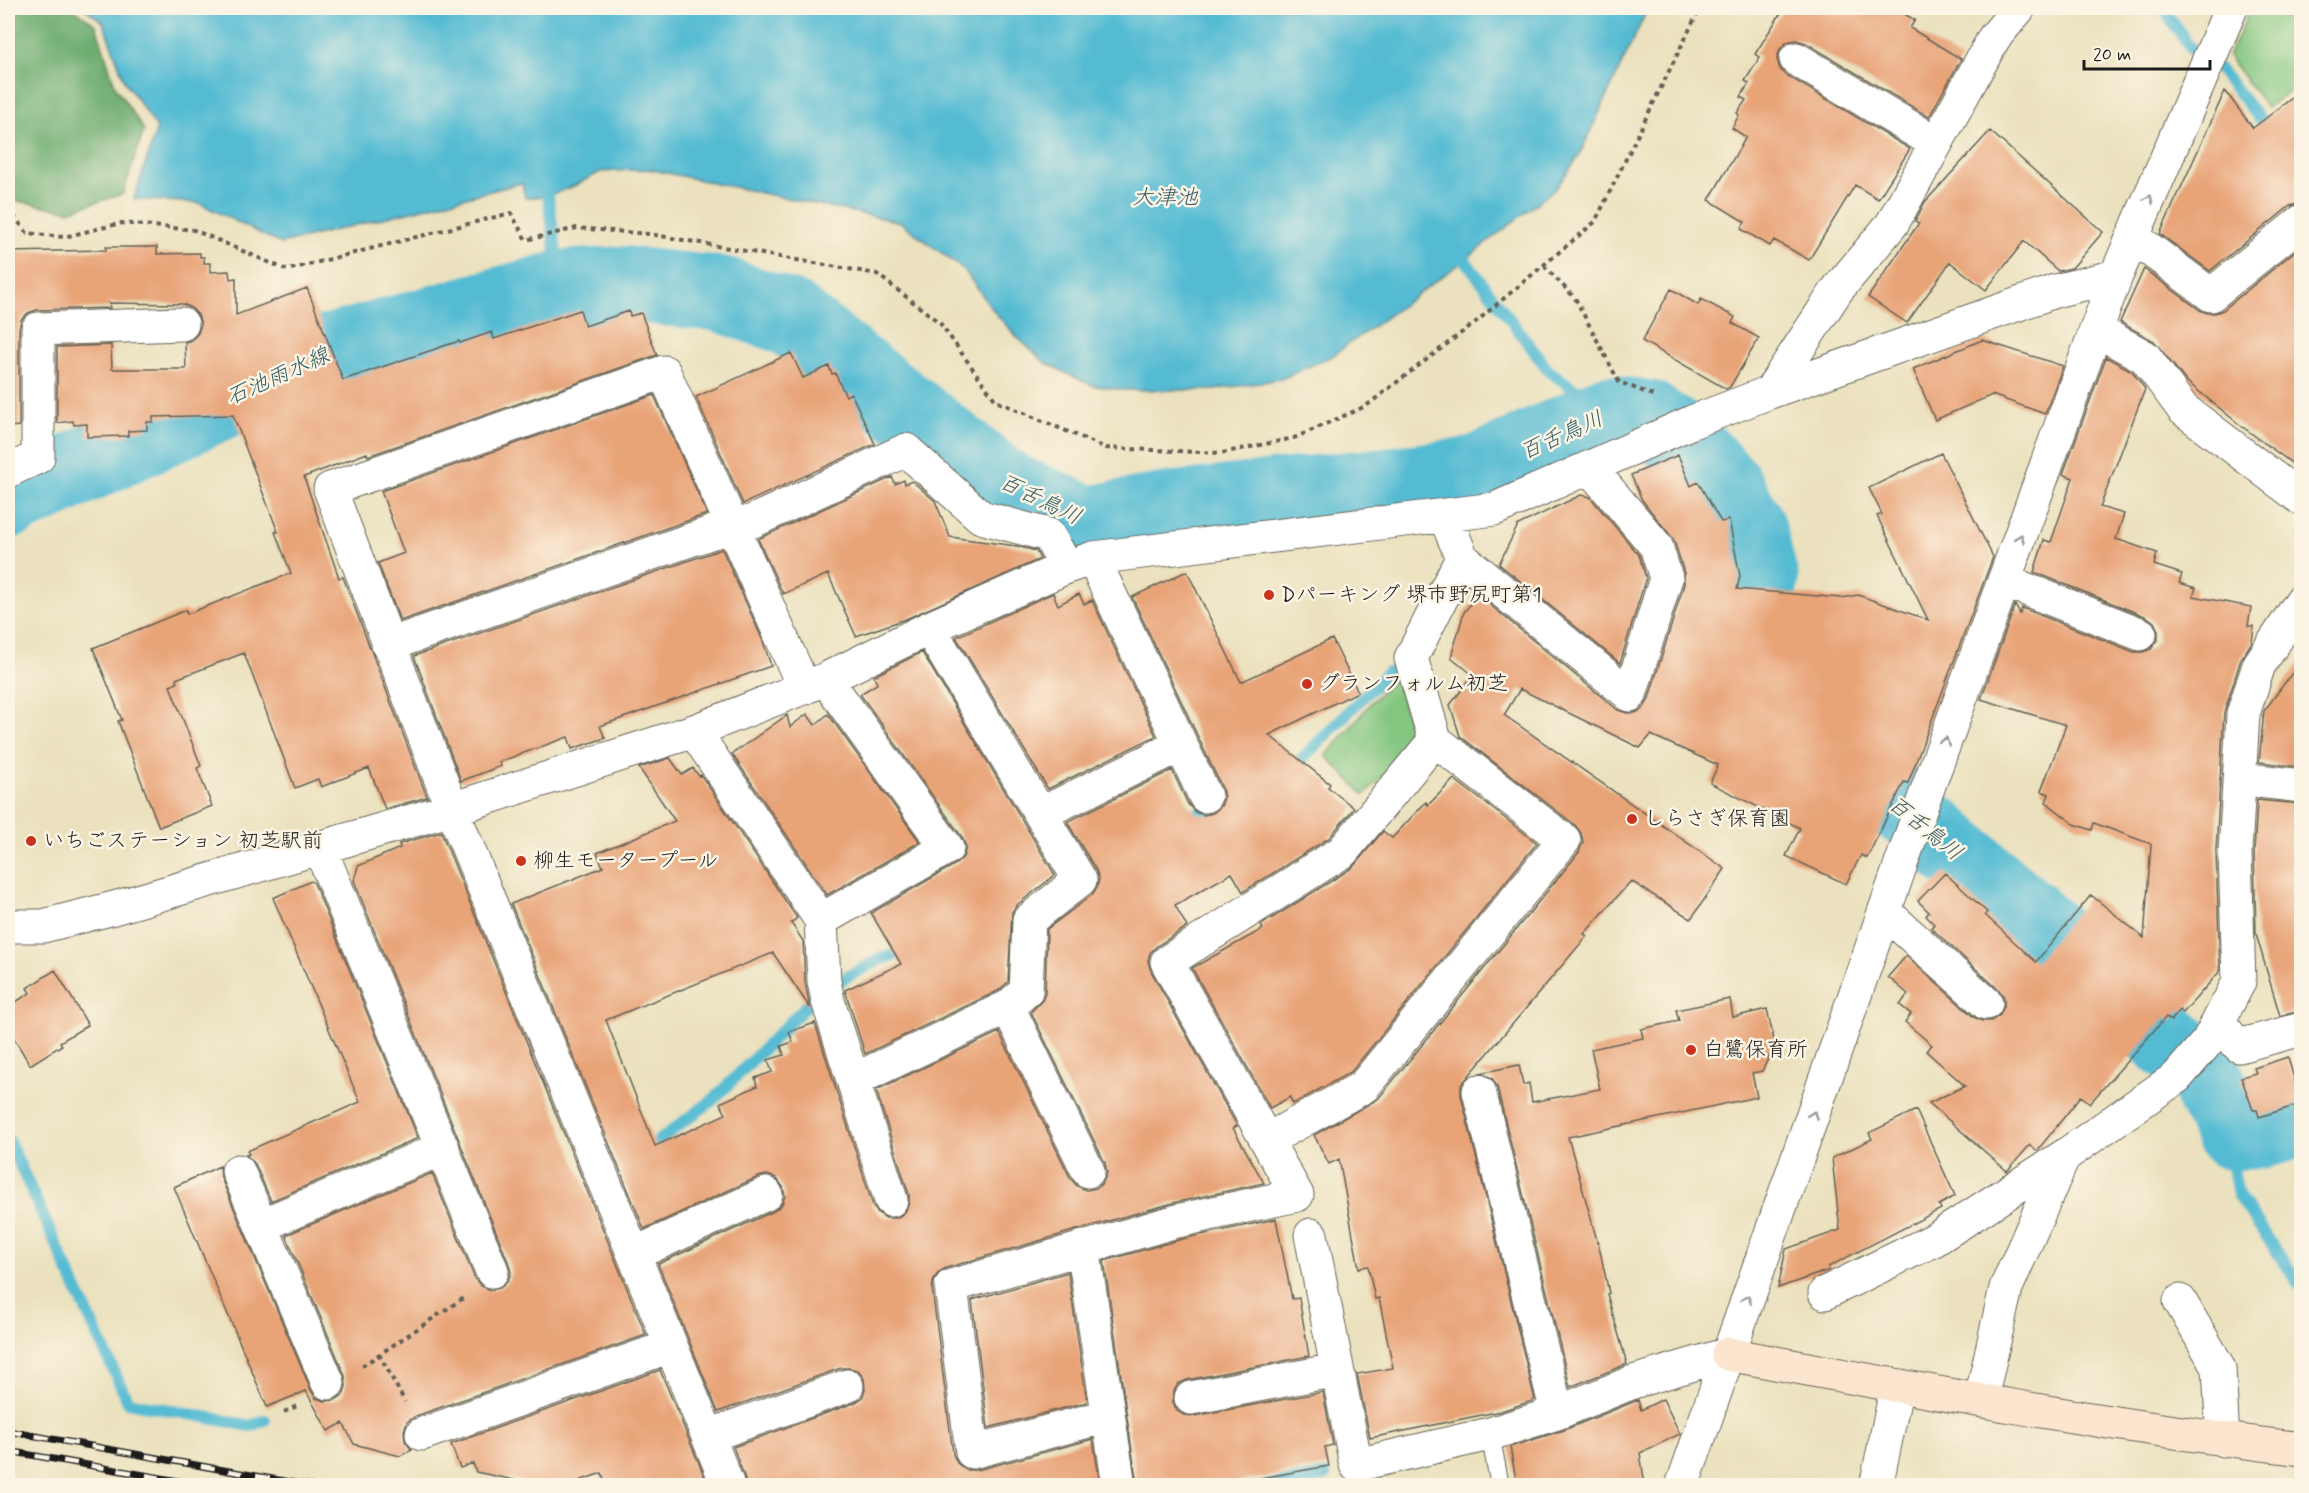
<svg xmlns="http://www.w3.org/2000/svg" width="2309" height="1493" font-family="Mynerve,'Klee One',sans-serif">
	<rect width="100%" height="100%" fill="#fcf5e5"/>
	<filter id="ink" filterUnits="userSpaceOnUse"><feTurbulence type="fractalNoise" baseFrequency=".0167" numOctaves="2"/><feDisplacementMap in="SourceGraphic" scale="12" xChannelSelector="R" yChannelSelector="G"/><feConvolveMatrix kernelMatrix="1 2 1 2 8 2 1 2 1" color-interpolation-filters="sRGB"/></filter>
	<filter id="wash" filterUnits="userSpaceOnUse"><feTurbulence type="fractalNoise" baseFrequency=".008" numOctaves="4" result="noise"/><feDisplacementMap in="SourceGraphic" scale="24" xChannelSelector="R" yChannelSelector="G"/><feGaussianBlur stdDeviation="1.35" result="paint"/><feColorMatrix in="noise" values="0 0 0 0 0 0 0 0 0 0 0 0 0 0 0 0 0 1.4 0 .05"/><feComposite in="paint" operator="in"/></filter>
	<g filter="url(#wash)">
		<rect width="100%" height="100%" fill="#ebe1be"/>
		<path fill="#83c680" stroke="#50714e" stroke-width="1.5" d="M2251 8H2295L2301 16V83L2267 108 2228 56Z
			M1395 679 1412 732 1399 761 1364 795 1326 756 1375 698Z"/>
		<path fill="#6aab6e" stroke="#436445" stroke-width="1.5" d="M8 8H72L96 25 115 86 144 130 123 194 69 211 12 200 8 196Z"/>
		<path fill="#55bbd3" stroke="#386c78" stroke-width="1.5" d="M84 8H1648L1579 156 1556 188 1465 260 1332 356 1281 379 1213 390H1124L1091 385 1046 363 1021 341 996 314 964 270 900 222 648 169 600 172 572 187 548 196 525 198 522 183 281 244 199 203 134 199 157 128 125 82 103 22Z"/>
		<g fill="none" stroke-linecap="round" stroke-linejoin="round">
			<path stroke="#55bbd3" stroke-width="12" d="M2163 8 2191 49
				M2218 68 2271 132
				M548 196 561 288
				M1465 260 1549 371 1608 413
				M1291 770 1388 672
				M1183 821 1201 811 1235 805
				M1066 915 1106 881
				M2232 1132V1163L2238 1195 2302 1288
				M8 1139 128 1402 251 1426 265 1420
				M659 1140 713 1100 806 1006 843 979 880 959 911 950
				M1267 1486 1325 1476"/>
			<path stroke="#55bbd3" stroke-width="76" d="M8 501 326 353 561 288 625 284 721 294 790 318 1007 489 1088 524 1168 510 1474 475 1608 413 1648 418 1686 444 1725 486 1748 527 1761 580 1738 672 1740 704 1752 719 1830 768 1901 804 2202 1070 2232 1132 2261 1131 2302 1119"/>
		</g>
		<g id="blocks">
			<path fill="#e8a377" d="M1784 8H1894L1915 20 1910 28 1961 59 1929 117 1806 43 1796 40 1787 42 1780 49 1777 59 1780 69 1786 75 1910 149 1878 199 1855 185 1809 260 1774 240 1770 246 1741 229 1745 222 1709 200 1746 137 1732 128 1739 115 1737 113 1746 100 1741 97 1749 83 1745 81 1760 57 1755 54Z
				M2225 91 2253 128 2301 91V203L2290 206 2210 271 2160 234Z
				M1990 131 2103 232 2072 268 2058 271 2024 241 1986 290 1950 262 1907 323 1868 297 1919 223 1915 221 1925 202Z
				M2301 246V470L2240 425 2185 380 2154 341 2120 322 2144 269 2200 310 2207 313H2215L2223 310Z
				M106 247H157V254L200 253V257H204V263H210V272L229 271 230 279 236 278V315L307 288 343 380 459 341 460 343 492 332 494 339 580 310 585 326 629 311 630 316 641 313 657 355 368 456 367 453 304 477 339 578 343 577 427 797 385 809 369 768 321 787 318 779 295 788 244 653 176 679 177 683 170 686 201 766 197 768 212 806 159 827 118 721 122 720 93 648 186 610 187 614 291 573 275 532H278L233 415 153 417V422H147V430L128 431V436L87 437V424L74 425 73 421 57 423V347L111 345 112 369H186L185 342 192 340 198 333 201 324 198 315 190 307 182 304 109 303 110 308 37 310 28 313 21 320 19 329V426L8 427V252L106 250Z
				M1671 289 1698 305 1701 299 1735 317 1732 323 1759 338 1730 387 1726 389 1642 341Z
				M1982 340 2063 366 2045 414 1992 395 1935 420 1913 369Z
				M791 353 803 378 829 366 832 374 835 373 846 396 851 393 875 444 743 504 696 397Z
				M2106 357 2132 371 2145 389 2100 507 2124 514 2116 539 2157 553 2154 565 2182 574 2179 583 2196 588 2193 596 2251 607 2248 626H2254L2252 642 2241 659 2224 713 2216 851 2220 971 2183 1013 2180 1010 2171 1021 2166 1017 2090 1103 2081 1096 2037 1151 2030 1145 2007 1171 1929 1103 1965 1086 1926 1051 1932 1045 1905 1022 1911 1014 1900 1005 1908 994 1888 977 1906 956 1974 1017 1982 1021H1991L2000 1015 2004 1006V997L1999 990 1931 928 1934 924 1926 916 1929 912 1918 901 1945 873 1987 912 1985 915 2036 962 2091 895 2144 938 2151 844 2094 823 2092 830 2074 824 2046 802 2049 794 2041 791 2066 725 1981 699 2015 605 2020 614 2022 608 2134 652H2143L2151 649 2158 640V631L2154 622 2147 617 2034 572 2044 540 2051 542 2073 478 2063 474Z
				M654 395 707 514 400 621 378 563 404 553 381 491Z
				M1941 453 1993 557 1908 783 1904 782 1867 858 1861 855 1846 884 1786 856 1800 828 1710 783 1718 765 1651 735 1640 748 1520 689 1504 715 1725 869 1691 919 1631 881 1584 934 1587 936 1461 1085V1095L1535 1400 1501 1411 1370 1438 1357 1374 1393 1368 1379 1298 1375 1299 1368 1266 1359 1268 1339 1159 1329 1164 1314 1135 1378 1099 1579 852 1583 842 1581 833 1575 825 1460 736 1450 705 1473 675 1451 657 1464 612 1478 595 1618 710 1627 713H1635L1643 709 1648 701 1684 584V573L1674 540 1642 500 1631 475 1678 455 1691 486 1698 482 1721 522 1729 520 1740 576 1737 589 1841 598 1858 595 1928 620 1877 516 1882 514 1869 488Z
				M892 477 895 484 904 480 905 484 912 481 935 501 950 537 1016 546 1036 551 1040 559 906 619 856 636 828 574 783 594 758 539Z
				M1581 495 1590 497 1639 555 1646 578 1620 663 1499 564 1518 525Z
				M722 549 763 641 771 666 600 726 605 738 572 749 568 737 499 762 501 766 461 781 414 656Z
				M1187 571 1241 682 1332 639 1358 692 1269 735 1330 784 1328 787 1354 808 1329 838 1243 892 1232 873 1175 905 1187 927 1157 946 1150 953 1148 961 1151 971 1237 1126 1233 1128 1264 1183 1173 1203 1080 1229 946 1268 939 1272 934 1279 932 1288 953 1454 957 1463 966 1470H977L1093 1439 1100 1485H746L744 1476 733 1447 854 1403 862 1398 865 1390 864 1379 859 1371 850 1368H841L718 1412 658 1264 774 1211 782 1204 785 1196 783 1187 776 1178 767 1175 758 1177 644 1229 511 904 603 867 597 853 675 821 639 768 670 758 682 775 693 768 699 776 701 775 797 918 791 923 803 941 805 982 810 1008 773 953 606 1020 655 1146 726 1114 720 1103 757 1086 755 1078 772 1072 768 1060 784 1055 781 1046 793 1042 789 1032 815 1023 873 1206 878 1213 886 1218H897L905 1212 909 1203V1195L876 1090 999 1032 1071 1179 1077 1186 1086 1190 1097 1188 1103 1182 1107 1173 1105 1163 1031 1012 1043 999 1045 992 1047 929 1092 895 1097 887 1099 879 1096 870 1067 822 1172 770 1188 804 1195 812 1204 815 1213 813 1221 806 1224 798 1222 788 1132 597Z
				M1053 593 1058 605 1079 594 1084 604 1092 600 1156 736 1048 789 956 637Z
				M922 652 1055 875 1017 905 1012 912 1008 982 998 991 865 1054 845 990 901 964 871 913 956 864 963 857 966 847 962 837 860 694 877 684 874 676Z
				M2301 661V767L2259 762 2264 711Z
				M807 714 815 725 828 714 920 842 827 895 732 754 787 715 790 727Z
				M1454 779 1537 843 1351 1072 1293 1104 1290 1097 1270 1108 1192 968 1263 929 1261 925 1352 868 1383 831 1392 838 1426 802 1428 805Z
				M2257 800 2301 804V1011L2280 1016 2256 934 2254 852Z
				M441 832 646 1335 416 1416 407 1422 404 1431 405 1441 412 1450 400 1456 354 1444 343 1423 328 1431 306 1391 267 1407 174 1187 220 1166 221 1178 311 1390 316 1398 325 1401 335 1400 343 1395 346 1386 345 1376 286 1235 432 1173 475 1279 481 1286 490 1290 500 1288 507 1282 511 1273 509 1264 354 881 358 866 400 848 399 844Z
				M311 881 314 883 418 1138 271 1201 255 1164 246 1155 249 1154 247 1151 360 1102 273 898Z
				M55 970 88 1025 60 1042 62 1045 30 1065 8 1028V1007L30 993 27 988Z
				M1730 999 1733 1017 1767 1009 1775 1045 1762 1071 1752 1073 1757 1097 1568 1137 1600 1251 1609 1293 1607 1294 1627 1364 1570 1387 1497 1087 1492 1078 1480 1073 1519 1065 1523 1085 1529 1083 1532 1102 1600 1089 1591 1049 1643 1038 1641 1029 1679 1021 1676 1010Z
				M2288 1057 2301 1104 2259 1117 2257 1110H2253L2241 1077 2256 1073 2254 1068Z
				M1916 1110 1955 1196 1939 1205 1941 1209 1828 1267 1829 1270 1778 1288 1786 1249 1840 1230 1832 1158 1872 1139 1869 1133Z
				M1276 1219 1292 1299 1299 1298 1309 1356 1187 1380 1178 1384 1174 1391 1173 1402 1177 1411 1184 1415 1194 1416 1323 1392 1333 1445 1325 1447 1329 1466 1221 1485H1137L1104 1261 1182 1239Z
				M1068 1272 1087 1402 988 1428 972 1300Z
				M660 1370 708 1485H606L602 1473 567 1485H539L476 1472 473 1463 460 1468 451 1444Z
				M1663 1399 1680 1434 1640 1453 1645 1485H1517L1510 1447 1564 1430 1638 1400 1641 1410Z"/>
		</g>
	</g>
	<g filter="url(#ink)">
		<use href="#blocks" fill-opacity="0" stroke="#646155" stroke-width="1.5"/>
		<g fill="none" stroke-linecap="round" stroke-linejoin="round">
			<g stroke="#646155" stroke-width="20">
				<path id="lane" d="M1490 1434 1500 1486"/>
			</g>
			<g stroke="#646155" stroke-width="35">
				<path id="street" d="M1796 59 1936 143
					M2133 237 2211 295 2302 221
					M2096 330 2145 357 2183 409 2302 499
					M1770 392 1837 290 1892 224 1994 38 2019 8
					M8 471 38 457V329L182 324
					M1093 558 1205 796
					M1462 558 1630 695 1666 578 1656 546 1590 468
					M2005 581 2140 634
					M388 645 713 532 753 521 906 450 981 517 1048 535 1067 567
					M826 679 947 848 821 920 824 981 828 1001 891 1200
					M694 731 821 920
					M2240 779 2302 786
					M1042 813 1181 745
					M320 848 492 1271
					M1885 912 1986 1003
					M8 926H43L114 908 452 809 694 731 826 679 929 628 1067 567 1093 558 1495 509 1692 422 1770 392 2055 291 2116 276
					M1008 1007 1088 1171
					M2219 1023 2239 1046 2302 1029
					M854 1080 1008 1007 1026 991 1029 920 1080 880 929 628
					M1479 1091 1557 1413
					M1267 1140 1363 1087 1564 840 1435 740
					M238 1171 328 1383
					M262 1225 443 1148
					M1311 1235 1356 1465 1490 1434 1557 1413 1633 1382 1728 1354
					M1083 1247 1119 1486
					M634 1254 766 1194
					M1825 1293 1934 1240 2064 1156 2177 1077 2208 1041 2239 982 2235 852 2243 714 2259 665 2302 600
					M2180 1301 2219 1368 2223 1440
					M1191 1398 1336 1370
					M1981 1399 2006 1288 2064 1156
					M1107 1416 972 1452 951 1286 1177 1221 1297 1195 1167 962 1342 852 1435 740 1411 658 1462 558 1445 516
					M422 1434 671 1346
					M708 1436 847 1386
					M727 1483 452 809 330 489 664 372 804 688
					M1682 1486 1925 796 2096 330 2116 276 2231 8
					M1876 1486 1897 1386"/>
			</g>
			<g stroke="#646155" stroke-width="35">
				<path id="secondary" d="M1728 1354C1918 1390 2110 1426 2302 1449"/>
			</g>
			<path stroke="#646155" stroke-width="4" stroke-dasharray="4.5 4.5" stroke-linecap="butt" d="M8 208 27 233 64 237 122 223 194 230 287 270 511 213 526 240 577 228 649 234 877 274 940 323 996 401 1106 448 1222 453 1294 438 1366 406 1477 321 1595 222 1700 8
				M1544 266 1575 298 1619 382 1655 396
				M379 1354 405 1402
				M362 1366 465 1297
				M284 1412 297 1406"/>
			<use href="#lane" stroke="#fff" stroke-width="18"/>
			<use href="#street" stroke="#fff" stroke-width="33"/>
			<use href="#secondary" stroke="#fce5cf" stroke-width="33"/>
			<g stroke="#1c1c1c" stroke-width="7">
				<path id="rail" d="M8 1431 312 1486
					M8 1451 207 1486"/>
			</g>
			<use href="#rail" stroke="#fcf5e5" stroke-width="4.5" stroke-dasharray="14" stroke-linecap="butt"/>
		</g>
		<defs><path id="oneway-chevron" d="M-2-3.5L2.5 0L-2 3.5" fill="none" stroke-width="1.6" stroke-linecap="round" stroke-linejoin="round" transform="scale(1.5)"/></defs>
		<g stroke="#999">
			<use href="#oneway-chevron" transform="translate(2149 199) rotate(-67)"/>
			<use href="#oneway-chevron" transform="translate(2020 538) rotate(-70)"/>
			<use href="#oneway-chevron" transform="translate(1945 741) rotate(-70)"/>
			<use href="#oneway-chevron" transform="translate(1813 1115) rotate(-70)"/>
			<use href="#oneway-chevron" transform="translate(1747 1299) rotate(-70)"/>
		</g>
	</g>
	<g fill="#c8321e" stroke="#fcf5e5" stroke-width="2">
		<circle cx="1269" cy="595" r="6"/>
		<circle cx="1307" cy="684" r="6"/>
		<circle cx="1632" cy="819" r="6"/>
		<circle cx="31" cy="841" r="6"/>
		<circle cx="521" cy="861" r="6"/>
		<circle cx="1691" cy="1050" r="6"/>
	</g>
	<g text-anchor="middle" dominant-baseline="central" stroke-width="5" stroke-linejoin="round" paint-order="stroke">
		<g font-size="21" fill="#1c1c1c" stroke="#fcf5e5" text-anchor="start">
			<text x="1281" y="595">Dパーキング 堺市野尻町第1</text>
			<text x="1319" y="684">グランフォルム初芝</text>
			<text x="1644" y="819">しらさぎ保育園</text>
			<text x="43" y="841">いちごステーション 初芝駅前</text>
			<text x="533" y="861">柳生モータープール</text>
			<text x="1703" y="1050">白鷺保育所</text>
		</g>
		<g font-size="22" font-style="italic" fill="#335c65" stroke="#fcf5e5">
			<text x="1165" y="198">大津池</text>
			<text transform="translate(278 377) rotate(-24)">石池雨水線</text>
			<text transform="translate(1562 436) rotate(-24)">百舌鳥川</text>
			<text transform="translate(1040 500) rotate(26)">百舌鳥川</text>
			<text transform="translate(1925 829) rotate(39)">百舌鳥川</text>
		</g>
	</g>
	<rect width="2309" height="1493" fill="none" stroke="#fcf5e5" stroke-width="30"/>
	<path d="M2084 60v9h126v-9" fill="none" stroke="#1c1c1c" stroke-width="3"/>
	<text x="2093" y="60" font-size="18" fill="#1c1c1c" stroke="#fcf5e5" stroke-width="4.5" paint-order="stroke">20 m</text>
</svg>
